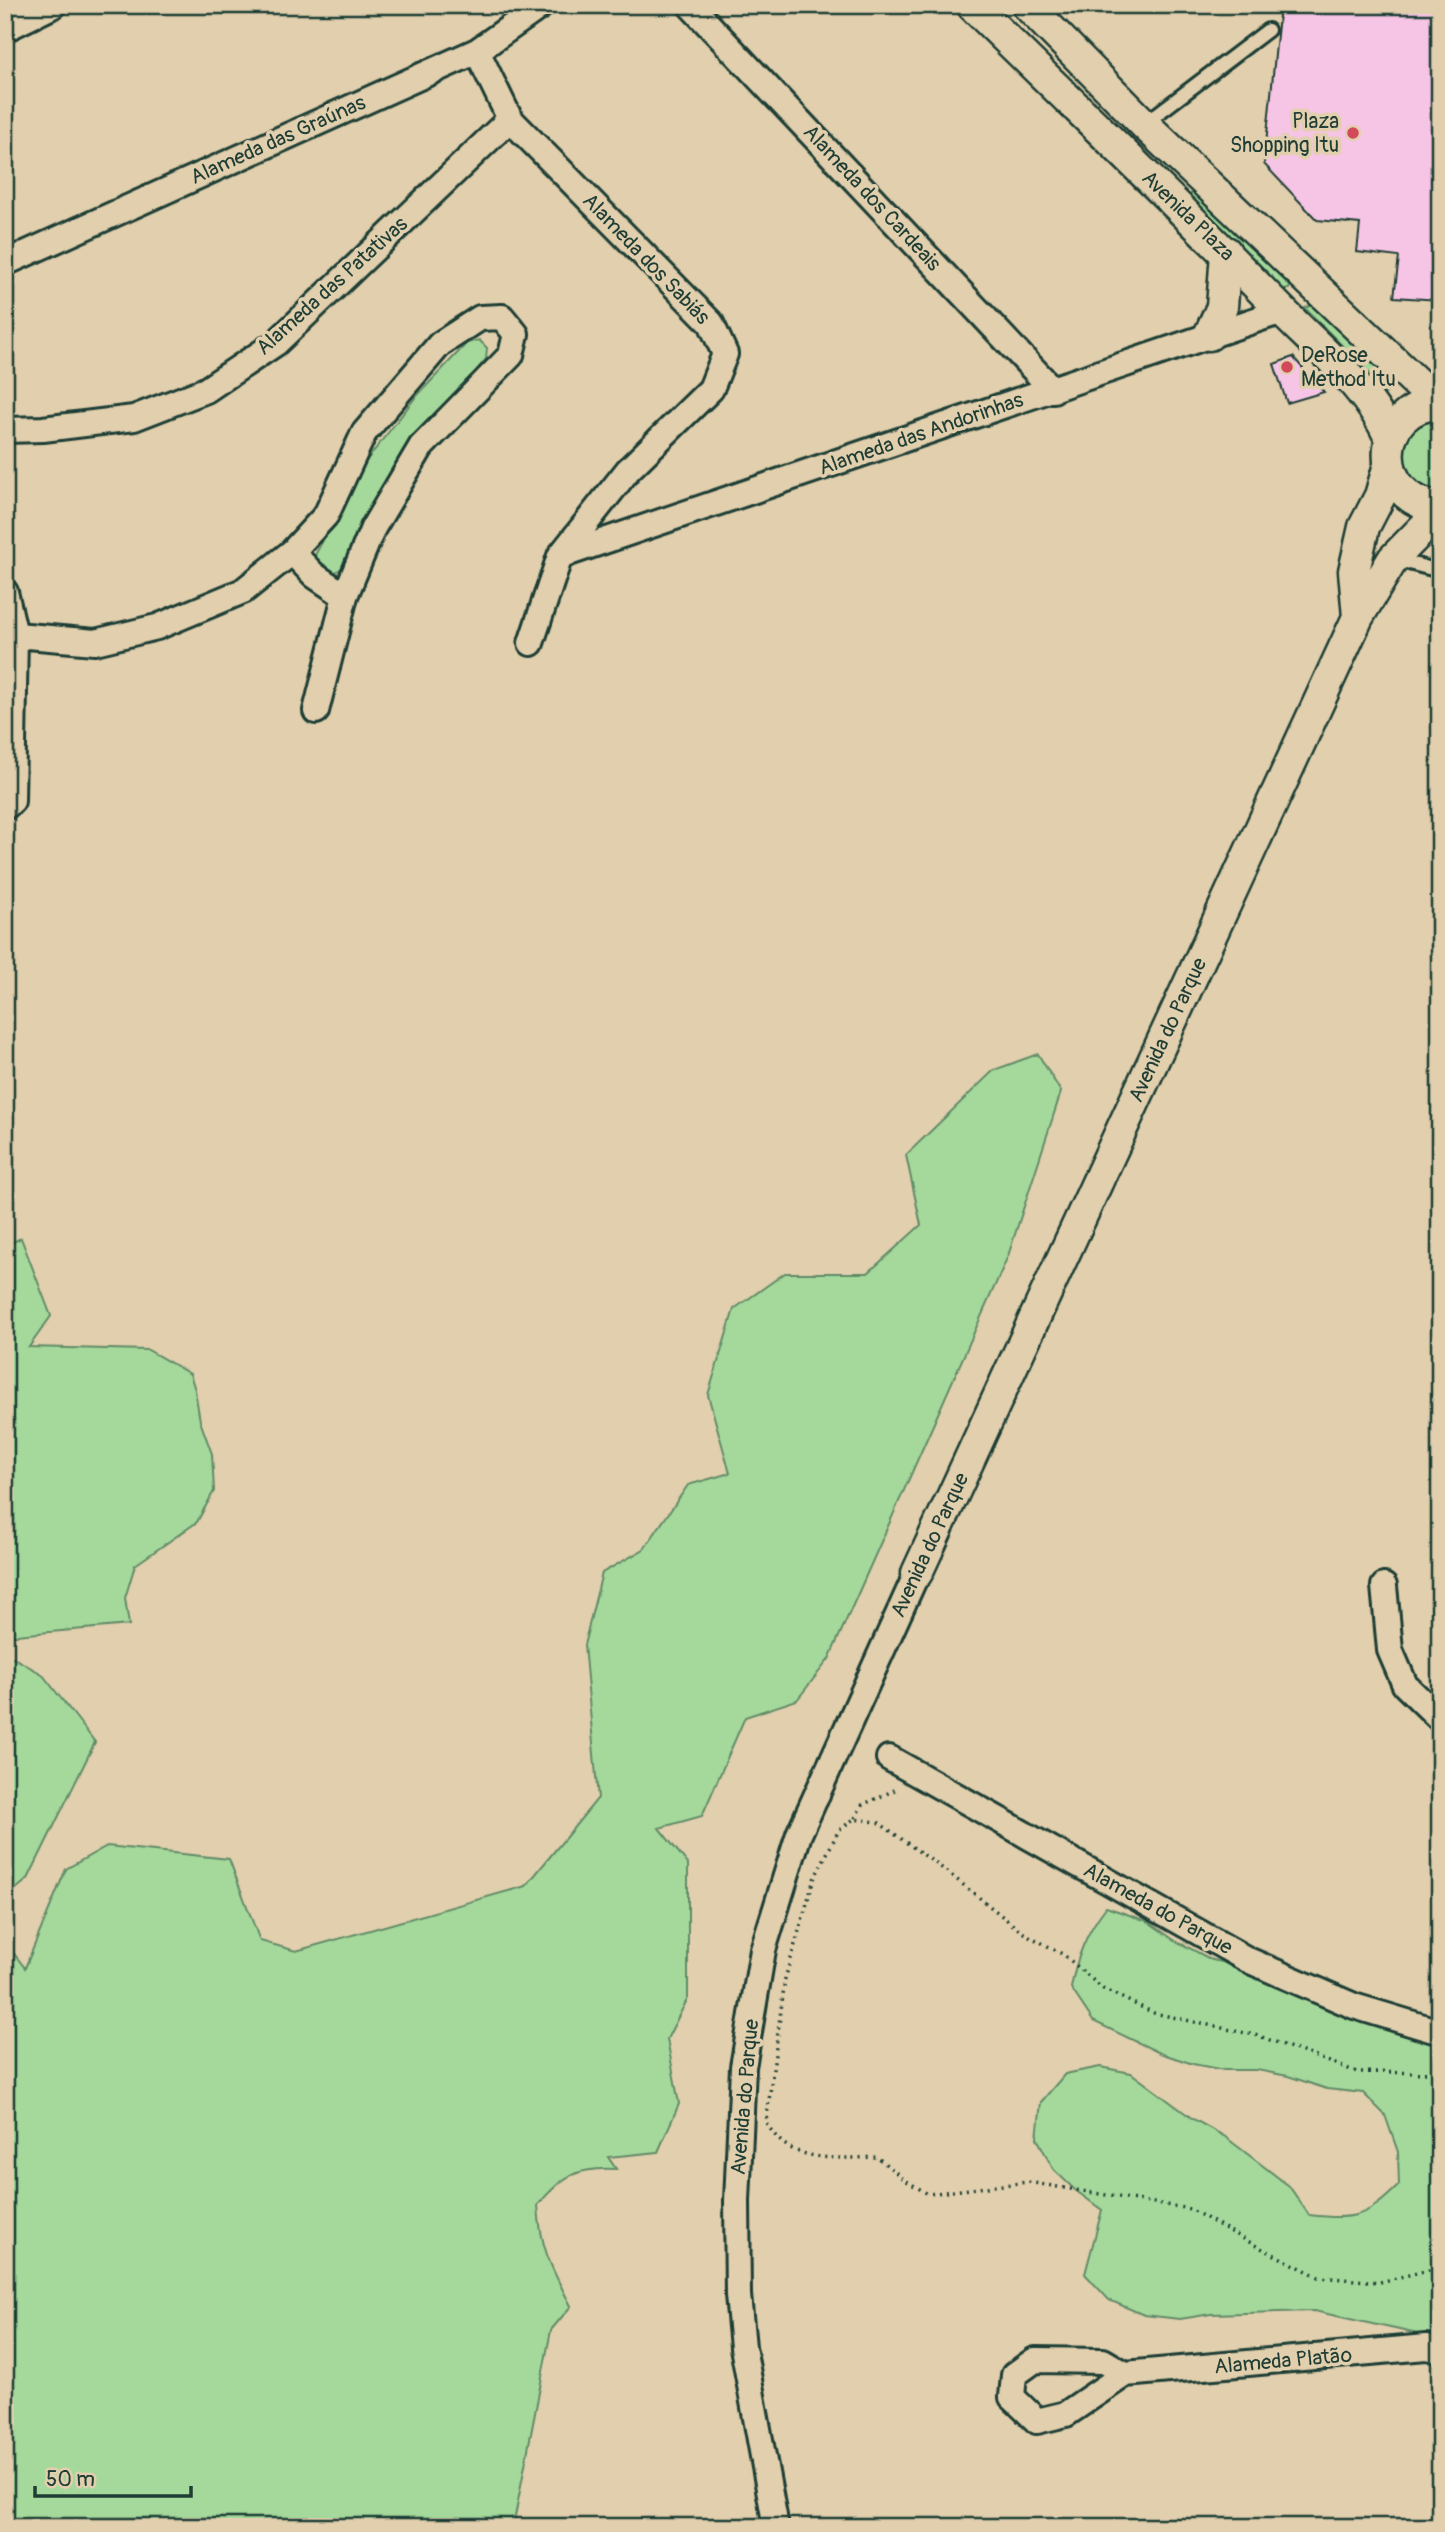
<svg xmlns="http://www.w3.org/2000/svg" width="1445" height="2532" font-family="Pangolin,sans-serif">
	<rect width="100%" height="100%" fill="#e1cfad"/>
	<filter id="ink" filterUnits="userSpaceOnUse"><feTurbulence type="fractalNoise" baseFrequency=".0143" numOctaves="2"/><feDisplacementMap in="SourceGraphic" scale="14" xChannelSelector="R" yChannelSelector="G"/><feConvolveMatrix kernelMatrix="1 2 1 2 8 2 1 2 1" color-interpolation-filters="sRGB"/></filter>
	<g filter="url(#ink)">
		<path fill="#a5d99b" stroke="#628b68" stroke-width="2" d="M1194 191 1292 280 1289 289 1284 290 1188 201 1190 195Z
			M1314 304 1401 379 1385 394 1376 380 1305 308Z
			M479 340 487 348 486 359 409 452 348 564 334 573 322 568 315 555 367 460 415 398 467 343Z
			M1440 412V488C1427 491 1417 485 1407 478L1399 435Z
			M1038 1054 1061 1092 1008 1256 829 1659 797 1700 745 1717 702 1816 659 1828 688 1864V1998L667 2039 679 2104 658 2152 608 2157 616 2169C576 2167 562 2176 538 2205 540 2248 552 2269 571 2306L551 2330 513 2527H5V1942L25 1968 66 1869 107 1846 229 1859 260 1941 296 1951 526 1886 598 1798 584 1645 602 1573 644 1549 688 1485 730 1473 708 1395 734 1309 785 1273H868L921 1225 906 1155 994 1070Z
			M21 1238 51 1316 29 1347 148 1350 190 1374 195 1390 200 1421 212 1454 214 1491 197 1522 135 1565 125 1598 129 1625 5 1636V1246Z
			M5 1653 42 1674 95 1742 28 1879 5 1898Z
			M1106 1907 1147 1921 1174 1940 1212 1960 1243 1966 1440 2030V2341L1413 2333 1314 2311 1211 2314 1180 2319 1144 2315 1109 2300 1085 2274 1102 2210 1075 2190 1053 2169 1037 2138 1041 2102 1065 2074 1100 2067 1131 2073 1193 2119 1224 2136 1289 2186 1309 2215C1354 2220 1366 2218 1399 2185L1398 2152 1385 2115 1363 2093 1327 2089 1288 2076 1257 2070H1224L1193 2064 1160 2053 1093 2021 1071 1988C1077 1956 1086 1933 1106 1907Z"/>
		<path fill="#f6c5e5" stroke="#1f3d34" stroke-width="2" d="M1280 5H1440V35L1432 101 1440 102V300L1394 297 1399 257 1357 252 1360 224 1317 220 1264 164Z
			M1293 357 1324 392 1287 403 1274 364Z"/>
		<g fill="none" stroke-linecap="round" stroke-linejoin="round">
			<g stroke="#1f3d34" stroke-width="18">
				<path id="service" d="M1144 124 1268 30
					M1393 559 1440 571"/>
			</g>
			<g stroke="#1f3d34" stroke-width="30">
				<path id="minor" d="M690 5 1053 390
					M5 29 54 5
					M477 51 510 119 711 323 725 354 711 389 628 470 560 556 531 643
					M5 263 477 51 542 5
					M5 430 43 429 134 418 206 390 276 343 510 119
					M292 552 314 575 345 596
					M560 556 1282 311
					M5 592 15 635 12 801 5 807
					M5 634 95 642 157 627 243 591 292 552 326 515 364 433 440 344 480 318 502 317 516 334 511 355 421 447 373 528 345 596 316 711
					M1384 1586 1390 1650 1405 1685 1440 1719
					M889 1758 1248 1960 1354 2006 1440 2032
					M1125 2374 1103 2361 1035 2360 1014 2375 1012 2397 1037 2421 1066 2414 1125 2374 1426 2347 1440 2349
					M776 2527 743 2347 738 2295 737 2201 743 2067 763 1950 799 1834 917 1573"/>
			</g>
			<g stroke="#1f3d34" stroke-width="35">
				<path id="tertiary" d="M972 5C1075 107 1180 206 1281 310 1320 350 1367 386 1390 438
					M1027 5 1144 124 1422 388 1437 404
					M1209 335 1222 307 1226 252
					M1440 404C1373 405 1370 501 1440 507
					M1358 617 1354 571 1364 527 1380 496 1388 468
					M917 1573 1358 617 1393 559 1440 511"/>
			</g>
			<path stroke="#1f3d34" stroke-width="3.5" stroke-dasharray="2 5" stroke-linecap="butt" d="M855 1818 862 1805 899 1788
				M1440 2073 1357 2072 1259 2036 1154 2013 1103 1989 1064 1955 1022 1932 946 1871 878 1822 854 1819 839 1830 814 1879 785 1979 766 2123C771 2130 777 2139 784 2144 809 2162 848 2158 877 2157L905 2180 928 2194 1028 2182 1190 2209 1253 2244 1319 2277 1380 2282 1429 2270 1440 2264"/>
			<use href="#service" stroke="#e1cfad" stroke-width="12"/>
			<use href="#minor" stroke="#e1cfad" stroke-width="24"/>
			<use href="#tertiary" stroke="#e1cfad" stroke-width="30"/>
		</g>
	</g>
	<g fill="#d1495b" stroke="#e1cfad" stroke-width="2.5">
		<circle cx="1353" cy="133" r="7"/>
		<circle cx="1287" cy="367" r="7"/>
	</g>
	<g text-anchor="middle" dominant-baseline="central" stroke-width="7" stroke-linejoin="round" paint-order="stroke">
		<g font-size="21" fill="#1f3d34" stroke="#e1cfad" text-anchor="end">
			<text x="1339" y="121">Plaza<tspan x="1339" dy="24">Shopping Itu</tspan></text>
			<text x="1301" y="355" text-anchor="start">DeRose<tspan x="1301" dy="24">Method Itu</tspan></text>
		</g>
		<g font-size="21" fill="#1f3d34" stroke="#e1cfad">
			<text transform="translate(278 140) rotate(-24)">Alameda das Graúnas</text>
			<text transform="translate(872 198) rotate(47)">Alameda dos Cardeais</text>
			<text transform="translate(1188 216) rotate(44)">Avenida Plaza</text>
			<text transform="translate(646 259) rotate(46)">Alameda dos Sabiás</text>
			<text transform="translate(332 286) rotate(-42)">Alameda das Patativas</text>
			<text transform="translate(921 434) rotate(-19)">Alameda das Andorinhas</text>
			<text transform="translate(1168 1030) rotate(-65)">Avenida do Parque</text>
			<text transform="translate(930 1545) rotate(-65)">Avenida do Parque</text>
			<text transform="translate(1158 1909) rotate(29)">Alameda do Parque</text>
			<text transform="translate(745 2097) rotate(-85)">Avenida do Parque</text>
			<text transform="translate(1283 2361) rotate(-5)">Alameda Platão</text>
		</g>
	</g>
	<rect width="1445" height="2532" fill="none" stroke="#e1cfad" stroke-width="28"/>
	<rect x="14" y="14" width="1417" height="2504" fill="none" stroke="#1f3d34" stroke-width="2.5" filter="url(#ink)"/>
	<path d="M35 2486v10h156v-10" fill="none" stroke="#1f3d34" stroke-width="3.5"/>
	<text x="46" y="2486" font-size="21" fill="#1f3d34" stroke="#e1cfad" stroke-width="5" paint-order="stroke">50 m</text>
</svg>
